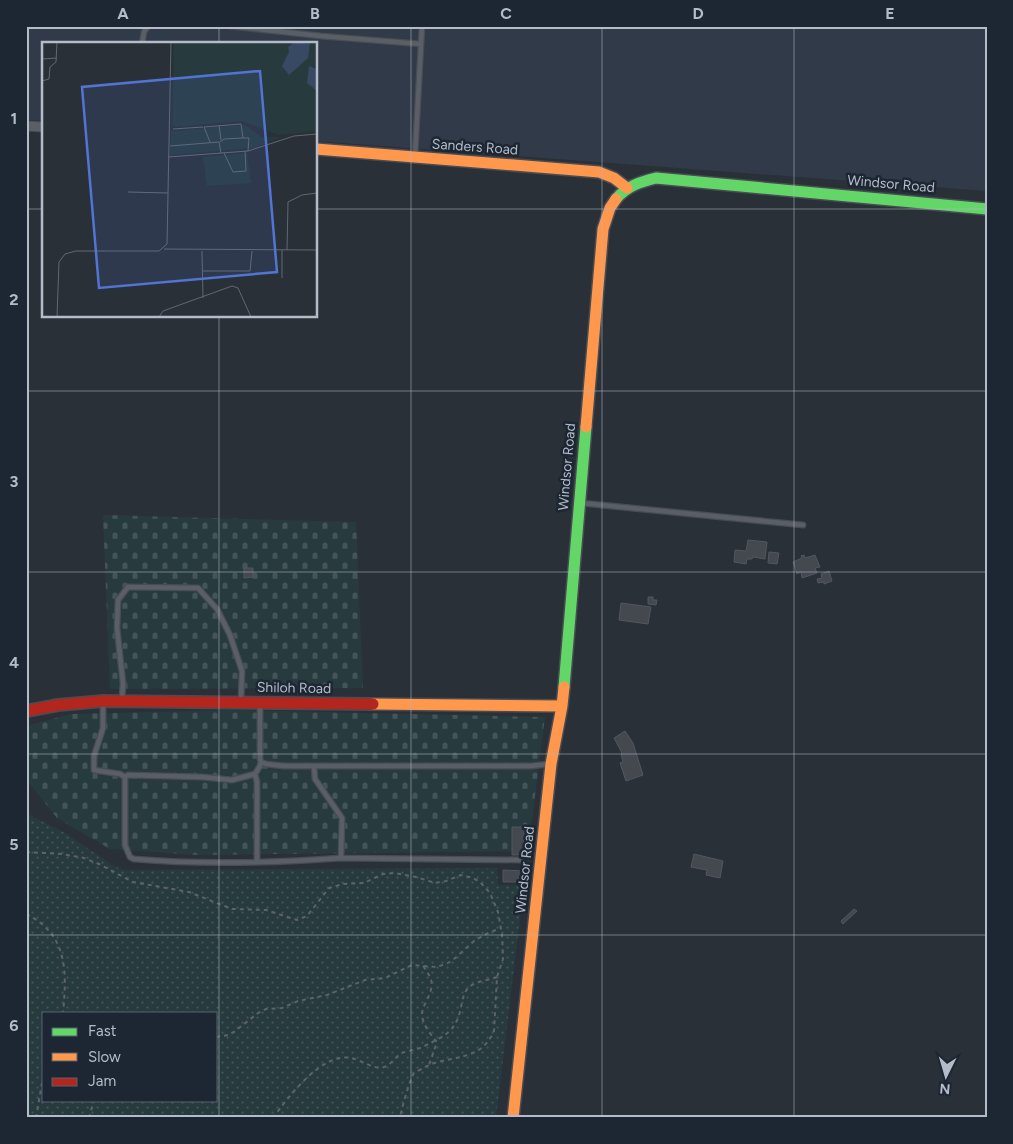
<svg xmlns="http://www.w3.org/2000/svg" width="1013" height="1144" font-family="Figtree,sans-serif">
	<defs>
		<pattern id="grass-dots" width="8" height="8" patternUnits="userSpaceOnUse" patternTransform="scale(1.25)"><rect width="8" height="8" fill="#273a3e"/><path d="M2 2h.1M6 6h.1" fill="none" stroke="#445559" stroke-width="1.8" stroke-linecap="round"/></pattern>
		<pattern id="cemetery-stones" width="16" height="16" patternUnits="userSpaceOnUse" patternTransform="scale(1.25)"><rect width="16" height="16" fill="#273a3e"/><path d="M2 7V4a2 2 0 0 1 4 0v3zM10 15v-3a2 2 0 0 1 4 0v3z" fill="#445559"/></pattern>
	</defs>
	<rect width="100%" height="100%" fill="#2a3038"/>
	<path fill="#313a48" d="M26 26H987V191L316 141V44H44V121L26 120Z"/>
	<path fill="url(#grass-dots)" fill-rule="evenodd" d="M26 813 65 833 114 866 124 870 497 868 498 885H524L496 1118H26ZM44 1013H216V1100H44Z"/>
	<path fill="url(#cemetery-stones)" d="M103 515 356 522 363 688 110 689Z
		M230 710 545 717 528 851 198 855 110 849 57 818 26 779V726L71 714Z"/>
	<path fill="#444950" stroke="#52575f" d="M748 540 767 542 765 559 753 557 752 559H747L746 564 734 562 735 550 746 551Z
		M769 552 779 553 777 564 768 563Z
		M804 555 805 558 815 555 820 567 815 568 817 573 802 578 801 572 797 574 793 562 802 558 801 556Z
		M244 568H253V577L244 578Z
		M829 571 832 581 824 584V582L818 583 817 579 822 578 821 574Z
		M648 597H653V600H657L656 605 648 604Z
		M621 603 651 607 648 624 619 620Z
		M625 731 633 743 643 775 626 781 620 763 623 762 621 754 622 753 614 738Z
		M512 827H524V855H512Z
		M694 854 723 861 720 878 706 875 707 870 691 867Z
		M503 870 524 871 523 882H503Z
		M854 909 857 911 843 924 841 921Z"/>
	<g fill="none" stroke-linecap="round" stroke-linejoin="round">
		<g stroke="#484c53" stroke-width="7">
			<path id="lane" d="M230 26 321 36 421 44
				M142 44 144 32 148 26
				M415 155 422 26
				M581 503 803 525
				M122 698 123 683 117 628 118 600 128 587 198 588 217 609 230 635 242 671 241 701
				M103 702V728L94 756V770L120 774 125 777
				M260 704V759L261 762 266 764 284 766H531L549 764
				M261 762 260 766 255 774 232 780 202 777 128 775 125 777V845L130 857 134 859C203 865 272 863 341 858L342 818 315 779 314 766
				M255 774 257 782V862
				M341 858 521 860"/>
		</g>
		<g stroke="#484c53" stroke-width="11">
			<path id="street" d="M26 126 44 127"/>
		</g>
		<g stroke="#484c53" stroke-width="14">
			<path id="fast" d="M616 199C627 186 640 182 656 178L987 209
				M564 687 586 427"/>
		</g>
		<g stroke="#484c53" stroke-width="14">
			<path id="slow" d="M316 149 599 172 614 178 627 188
				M586 427 603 229 610 208 616 199
				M373 704 562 706
				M513 1118 551 764 562 706 564 687"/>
		</g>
		<g stroke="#484c53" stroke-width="14">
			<path id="jam" d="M26 711 58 705 103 701 373 704"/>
		</g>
		<path stroke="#5d636a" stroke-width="2" stroke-dasharray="4 4" stroke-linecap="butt" d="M26 852 62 854 84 858 99 864 133 882 189 892 232 909 266 910 297 920 307 916 329 888 343 884 364 883 383 874 394 873 416 877 435 883 446 881 461 875 473 878 480 882 490 893 498 912 502 934 503 959 497 977 494 1031C480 1063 451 1054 425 1067 422 1069 417 1071 414 1073 410 1079 401 1110 400 1118
			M26 914C68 934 67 972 63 1013
			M423 966C434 981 434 985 426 1002 424 1006 422 1010 422 1014 422 1024 431 1035 437 1042L429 1065
			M216 1037 228 1035 234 1032 258 1013 266 1009 282 1008 298 1001 327 995 365 980 385 978 412 965 436 967 446 964 453 960 474 941 488 933 501 928
			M36 1118 44 1071
			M89 1118 94 1100
			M273 1118C288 1097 322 1052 351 1058 362 1060 373 1070 384 1067 391 1065 395 1057 402 1053 407 1051 414 1050 420 1048 427 1045 434 1041 440 1038 469 1022 455 995 472 985 479 981 489 980 497 977"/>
		<use href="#lane" stroke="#5a5e66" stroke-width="4.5"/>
		<use href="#street" stroke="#5a5e66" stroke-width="9"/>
		<use href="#fast" stroke="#63d668" stroke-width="11"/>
		<use href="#slow" stroke="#ff974d" stroke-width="11"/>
		<use href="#jam" stroke="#b3261e" stroke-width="11"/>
	</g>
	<path fill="none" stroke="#b4bcc9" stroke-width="1" stroke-opacity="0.55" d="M219 26V44M411 26V1118M602 26V1118M794 26V1118M26 209H44M316 209H987M219 316V1118M26 391H987M26 572H987M26 754H987M26 935H987"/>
	<g text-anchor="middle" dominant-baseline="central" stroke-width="5" stroke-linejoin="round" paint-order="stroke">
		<g font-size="14" fill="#b4bcc9" stroke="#1d2633">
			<text transform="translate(475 147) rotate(4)">Sanders Road</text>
			<text transform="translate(891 184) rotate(5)">Windsor Road</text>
			<text transform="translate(567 467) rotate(-85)">Windsor Road</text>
			<text transform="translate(294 688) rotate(1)">Shiloh Road</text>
			<text transform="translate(525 870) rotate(-84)">Windsor Road</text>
		</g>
	</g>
	<g transform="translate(42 42)">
		<rect width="275" height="275" fill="#2a3038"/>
		<path d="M132 0H275V89L237 93 200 79 135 85 130 83Z" fill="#273a3e"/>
		<path d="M203 83 220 95H239L212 106 128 113 129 89ZM205 111 209 141 165 144 161 115Z" fill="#273a3e"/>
		<path d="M261 0 268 1 266 16 247 33 240 24 247 10 246 5 251 1ZM267 24 275 27V49L265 41Z" fill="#384963"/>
		<path fill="none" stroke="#616872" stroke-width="1" d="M0 17 15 16M0 39 7 37 8 25 14 20 15 0M177 83 179 98M131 87 161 85M201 96H207L206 109M168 100 162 85 199 82 201 96 182 97 178 100M128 104 177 100 179 111M182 111 191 130 204 129 203 109M126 115 206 109 252 94 275 92M86 150 126 151M122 207 275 208M240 208V236M245 208 246 160 260 153 275 151M160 209 161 256M161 229H208L210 209M15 275 17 220 23 212 34 209H117L125 202 129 0M117 275 121 269 190 244 196 246 209 275"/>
		<path fill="#5274d3" fill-opacity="0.15" stroke="#5274d3" stroke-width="2.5" d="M218 29 235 230 57 246 40 45Z"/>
		<rect width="275" height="275" fill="none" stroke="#b4bcc9" stroke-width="2.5"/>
	</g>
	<rect width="1013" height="1144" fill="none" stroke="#1d2633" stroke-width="55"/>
	<rect x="42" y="1012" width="175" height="90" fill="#1d2633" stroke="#59626f"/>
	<rect x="52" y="1028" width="25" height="8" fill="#63d668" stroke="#59626f"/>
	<text x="88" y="1036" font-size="15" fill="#b4bcc9">Fast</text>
	<rect x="52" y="1053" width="25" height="8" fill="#ff974d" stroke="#59626f"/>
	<text x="88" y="1062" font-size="15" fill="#b4bcc9">Slow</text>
	<rect x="52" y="1078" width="25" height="8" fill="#b3261e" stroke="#59626f"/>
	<text x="88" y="1086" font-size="15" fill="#b4bcc9">Jam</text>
	<g transform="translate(946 1076) rotate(185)" stroke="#1d2633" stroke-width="4" paint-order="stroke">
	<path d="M0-4L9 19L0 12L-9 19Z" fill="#b4bcc9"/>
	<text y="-8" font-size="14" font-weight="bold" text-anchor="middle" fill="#b4bcc9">N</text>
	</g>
	<rect x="28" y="28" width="958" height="1088" fill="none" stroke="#b4bcc9" stroke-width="2"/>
	<g font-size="16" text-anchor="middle" font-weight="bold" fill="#b4bcc9">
		<text x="123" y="19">A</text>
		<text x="315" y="19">B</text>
		<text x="506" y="19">C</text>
		<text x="698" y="19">D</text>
		<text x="890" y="19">E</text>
		<text x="14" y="124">1</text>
		<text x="14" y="305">2</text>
		<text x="14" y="487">3</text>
		<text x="14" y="668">4</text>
		<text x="14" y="850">5</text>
		<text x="14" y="1031">6</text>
	</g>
</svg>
